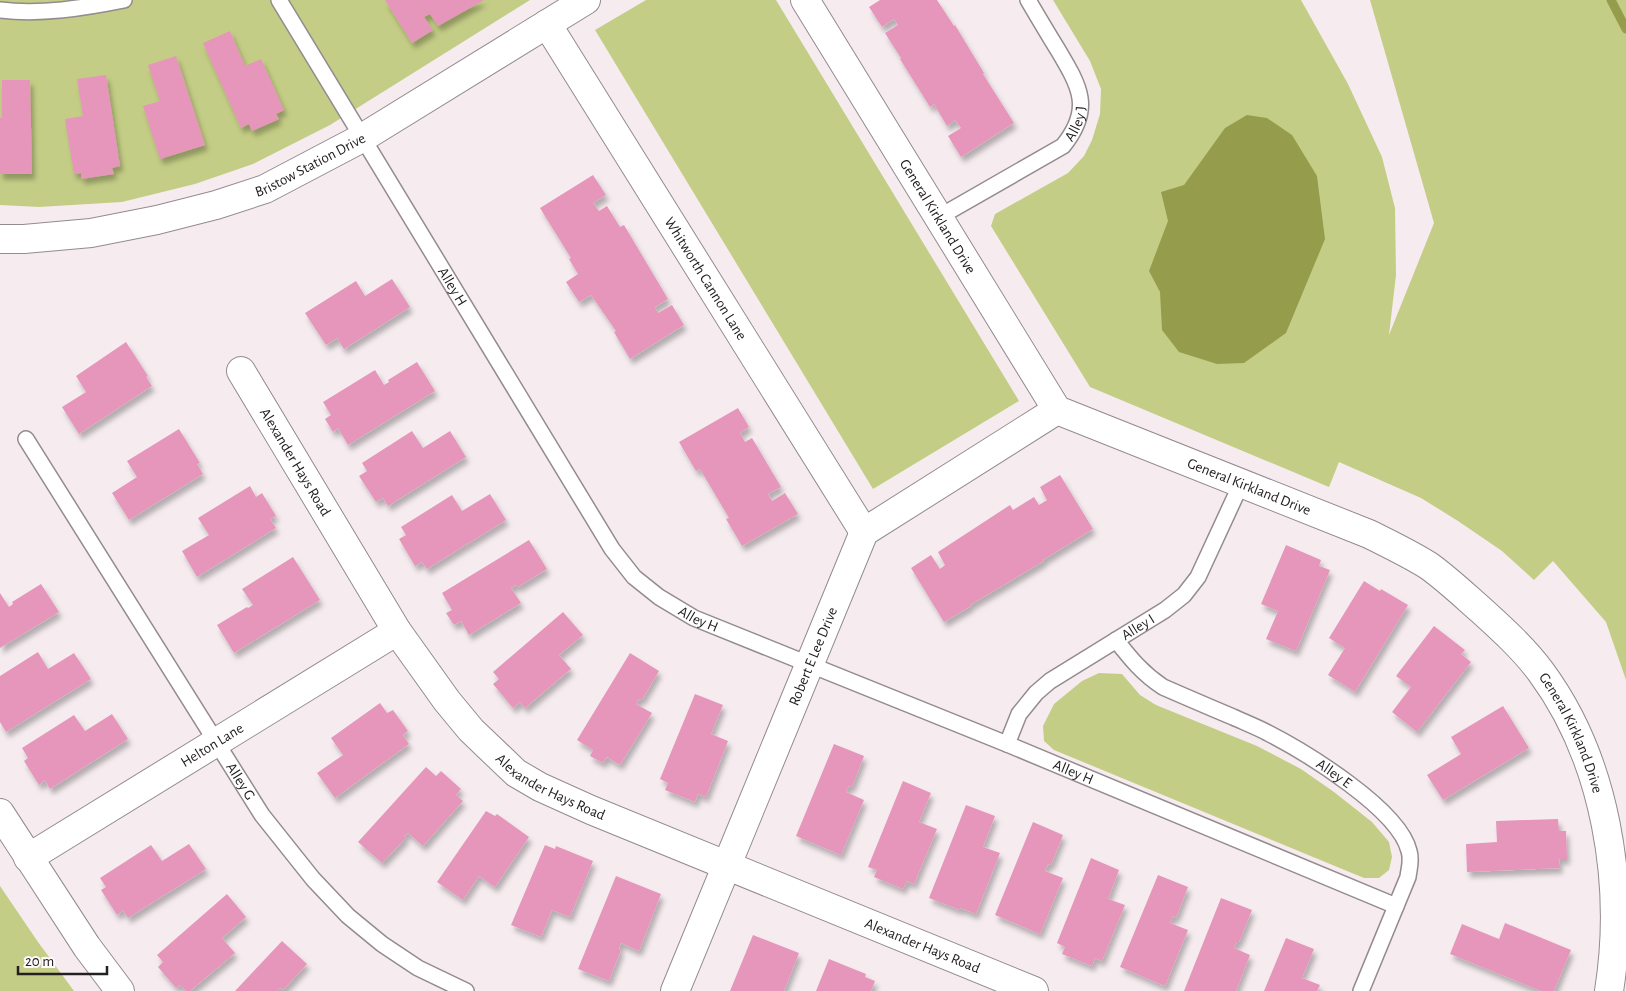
<svg xmlns="http://www.w3.org/2000/svg" width="1626" height="991" font-family="'Alegreya Sans',sans-serif">
	<defs>
		<filter id="shadow"><feDropShadow dx="3" dy="5.5" stdDeviation="2.5" flood-color="#0004"/></filter>
	</defs>
	<rect width="100%" height="100%" fill="#f6ecf0"/>
	<path fill="#c4cd85" d="M0 0H530L330 125 253 164 195 184 122 202 39 207 0 205Z
		M646 0H776L1019 401 873 489 595 30Z
		M1053 0H1301L1348 84 1382 157 1395 208 1396 275 1389 335 1434 223 1370 0H1626V680L1606 622 1553 561 1534 580 1502 551 1458 521 1421 498 1339 462 1329 487 1090 387 991 226 995 214 1068 173 1084 156 1092 140 1100 114 1101 89 1090 61Z
		M1099 673 1122 674 1140 695 1156 705 1257 746 1301 769 1334 792 1372 822 1389 842 1392 857 1389 870 1379 878H1364L1054 750 1044 741 1043 726 1054 704 1082 681Z
		M0 886 38 942 74 991H0Z"/>
	<path fill="#959d4c" d="M1247 115 1267 118 1292 135 1317 176 1325 239 1286 333 1244 363 1217 364 1179 352 1162 330 1160 292 1149 271 1168 221 1161 192 1184 185 1225 128Z"/>
	<g fill="none" stroke-linecap="round" stroke-linejoin="round">
		<path stroke="#959d4c" stroke-width="9" d="M1611 0 1626 29"/>
	</g>
	<path fill="#e696ba" filter="url(#shadow)" d="M385 0H484L438 26 430 14 424 17 433 30 412 43Z
		M880 0H937L954 26 955 25 984 73 983 74 1014 123 961 157 948 136 961 128 955 120 947 126 934 104 930 107 900 59 901 58 885 33 898 25 894 19 882 27 869 7Z
		M230 31 245 66 261 59 284 110 276 114 279 119 252 131 249 124 241 128 203 43Z
		M176 56 205 145 160 159 143 106 160 101 148 65Z
		M106 75 120 166 112 168 114 174 81 179V173L74 174 65 119 83 116 77 79Z
		M2 80H30L32 174H0V118H2Z
		M593 175 606 195 593 203 599 211 607 206 620 227 624 225 668 299 655 307 658 313 672 305 684 325 630 359 614 332 616 331 591 295 579 302 566 282 578 274 569 259 571 258 540 208Z
		M392 279 410 307 344 349 337 338 326 345 305 313 356 281 365 296Z
		M126 342 148 376 146 377 152 386 79 434 62 407 86 392 76 376Z
		M417 362 435 391 348 445 338 428 333 432 325 419 331 415 323 402 375 370 384 385 389 382 388 380Z
		M738 408 749 427 740 433 745 442 752 438 781 487 768 494 772 501 785 493 798 514 742 546 726 519 729 518 700 469 696 471 679 442Z
		M179 429 200 463 197 464 203 474 129 520 112 493 137 477 127 461Z
		M412 431 423 448 450 431 466 457 388 506 383 498 376 502 359 476 367 471 362 463Z
		M1060 475 1093 529 1043 560 1044 561 970 605 971 606 944 622 911 568 931 555 940 569 945 565 938 552 1010 505 1013 510 1034 497 1039 505 1047 500 1040 487Z
		M250 486 256 497 262 493 276 516 270 519 276 528 197 577 182 551 209 535 198 518Z
		M490 494 506 520 427 569 422 562 415 566 399 539 406 535 401 527 452 495 462 511Z
		M529 540 547 569 518 587 516 585 511 588 521 603 469 635 461 621 454 625 446 613 452 610 442 593Z
		M1286 545 1321 560 1319 566 1330 570 1296 651 1266 639 1278 611 1261 604Z
		M293 557 320 600 234 653 217 625 247 607 248 608 253 605 242 589Z
		M1364 581 1380 591 1381 589 1408 605 1355 692 1328 675 1345 648 1329 638Z
		M41 584 59 612 0 648V593L9 607 13 604 12 602Z
		M563 612 583 635 559 655 571 669 525 708 520 702 513 708 493 684 499 679 493 672Z
		M1434 626 1465 650 1461 654 1471 662 1417 732 1392 712 1411 687 1396 676Z
		M38 652 48 669 74 653 91 679 6 732 0 722V676Z
		M630 653 659 671 642 700 639 699 636 704 652 713 620 765 607 757 603 763 590 756 593 750 577 740Z
		M695 694 723 705 711 734 728 741 706 797 698 794 695 802 665 790 668 783 660 779Z
		M380 703 387 713 393 710 408 731 403 735 409 744 335 798 317 773 343 755 331 738Z
		M1503 706 1529 748 1443 800 1427 775 1461 754 1451 737Z
		M112 714 128 739 50 789 45 780 39 785 24 761 28 758 22 748 74 715 85 731Z
		M834 744 864 756 852 787 849 786 846 792 864 800 841 855 796 836Z
		M426 767 436 776 441 771 461 789 456 795 463 801 423 846 408 833 404 836 406 838 382 863 358 842Z
		M903 781 931 793 919 822 937 829 914 884 907 881 903 889 874 877 877 870 868 867Z
		M966 805 995 816 983 847 1000 853 976 914 960 908V910L929 898Z
		M486 811 495 816 497 814 529 837 495 887 479 876 463 900 437 882Z
		M1558 819 1559 831H1566L1567 859H1559L1560 868 1467 872 1466 844 1497 842 1496 821Z
		M1033 822 1063 835 1051 865 1048 864 1045 871 1063 878 1040 934 995 915Z
		M189 844 206 869 128 918 123 910 117 915 101 890 106 887 100 878 151 845 162 861Z
		M545 845 555 849 556 846 593 861 570 917 552 910 541 937 511 925Z
		M1091 858 1119 870 1108 899 1125 905 1102 961 1095 958 1092 966 1062 954 1065 947 1057 943Z
		M1158 875 1188 887 1176 918 1173 916 1170 923 1188 930 1165 986 1120 967Z
		M616 876 661 894 639 951 621 943 619 949 621 950 609 981 578 969Z
		M227 894 246 917 222 938 235 953 190 991H186L180 985 176 988 158 967 163 962 157 955Z
		M1221 898 1252 910 1239 942H1237L1234 948 1250 955 1236 991H1184Z
		M1505 923 1571 950 1554 991H1541L1450 954 1462 924 1499 939Z
		M753 935 799 953 784 991H730Z
		M1286 938 1314 949 1302 978 1320 985 1317 991H1264Z
		M282 941 307 964 283 990 280 988 277 991H235Z
		M829 959 866 974 865 977 875 981 871 991H816Z"/>
	<g fill="none" stroke-linecap="round" stroke-linejoin="round">
		<g stroke="#938b8e" stroke-width="18">
			<g id="service">
				<path id="s1" d="M279 0 612 549 634 577 659 597 694 618 1007 744 1396 906"/>
				<path d="M0 10C41 15 84 8 124 0"/>
				<path id="s2" d="M939 217 1063 146C1093 109 1080 87 1058 50 1048 34 1038 17 1028 0"/>
				<path id="s3" d="M26 439 262 815 313 879 348 916 382 944 418 968 466 991"/>
				<path id="s4" d="M1116 640C1131 659 1142 673 1163 687 1186 697 1209 707 1233 717 1244 722 1257 727 1268 733 1305 752 1399 809 1409 851 1412 860 1409 868 1408 877L1361 991"/>
				<path id="s5" d="M1007 744 1019 714 1036 693 1050 681 1165 610 1184 595 1198 577 1241 484"/>
			</g>
		</g>
		<g stroke="#938b8e" stroke-width="30">
			<g id="minor">
				<path id="s6" d="M805 0 1057 410 1369 534C1389 544 1410 554 1429 566 1447 579 1464 595 1481 610 1502 629 1524 649 1541 672 1606 760 1626 884 1609 991"/>
				<path id="s7" d="M547 24 864 532"/>
				<path id="s8" d="M0 239H24L91 233 157 220 216 205 265 189 362 138 586 0"/>
				<path id="s9" d="M241 371 397 631 447 701 471 730 516 773 540 787 591 810 1034 991"/>
				<path d="M0 813 87 947 120 991"/>
				<path id="s10" d="M28 858 397 631"/>
				<path id="s11" d="M675 991 864 532 1057 410"/>
			</g>
		</g>
		<use href="#service" stroke="#fff" stroke-width="15"/>
		<use href="#minor" stroke="#fff" stroke-width="28"/>
	</g>
	<g text-anchor="middle" dominant-baseline="central" stroke-width="4.5" stroke-linejoin="round" paint-order="stroke">
		<g font-size="15" fill="#242021" stroke="#fffbfd">
			<text stroke="none"><textPath href="#s2" startOffset="169">Alley J</textPath></text>
			<text stroke="none"><textPath href="#s8" startOffset="322">Bristow Station Drive</textPath></text>
			<text stroke="none"><textPath href="#s6" startOffset="254">General Kirkland Drive</textPath></text>
			<text stroke="none"><textPath href="#s7" startOffset="300">Whitworth Cannon Lane</textPath></text>
			<text stroke="none"><textPath href="#s1" startOffset="335">Alley H</textPath></text>
			<text stroke="none"><textPath href="#s9" startOffset="106">Alexander Hays Road</textPath></text>
			<text stroke="none"><textPath href="#s6" startOffset="688">General Kirkland Drive</textPath></text>
			<text stroke="none"><textPath href="#s1" startOffset="755">Alley H</textPath></text>
			<text stroke="none"><textPath href="#s5" startOffset="181">Alley I</textPath></text>
			<text stroke="none"><textPath href="#s11" startOffset="362">Robert E Lee Drive</textPath></text>
			<text stroke="none"><textPath href="#s6" startOffset="1108">General Kirkland Drive</textPath></text>
			<text stroke="none"><textPath href="#s10" startOffset="216">Helton Lane</textPath></text>
			<text stroke="none"><textPath href="#s1" startOffset="1160">Alley H</textPath></text>
			<text stroke="none"><textPath href="#s4" startOffset="259">Alley E</textPath></text>
			<text stroke="none"><textPath href="#s3" startOffset="404">Alley G</textPath></text>
			<text stroke="none"><textPath href="#s9" startOffset="526">Alexander Hays Road</textPath></text>
			<text stroke="none"><textPath href="#s9" startOffset="931">Alexander Hays Road</textPath></text>
		</g>
	</g>
	<path d="M18 966v8h89v-8" fill="none" stroke="#242021" stroke-width="2.5"/>
	<text x="25" y="966" font-size="15" fill="#242021" stroke="#fffbfd" stroke-width="4" paint-order="stroke">20 m</text>
</svg>
